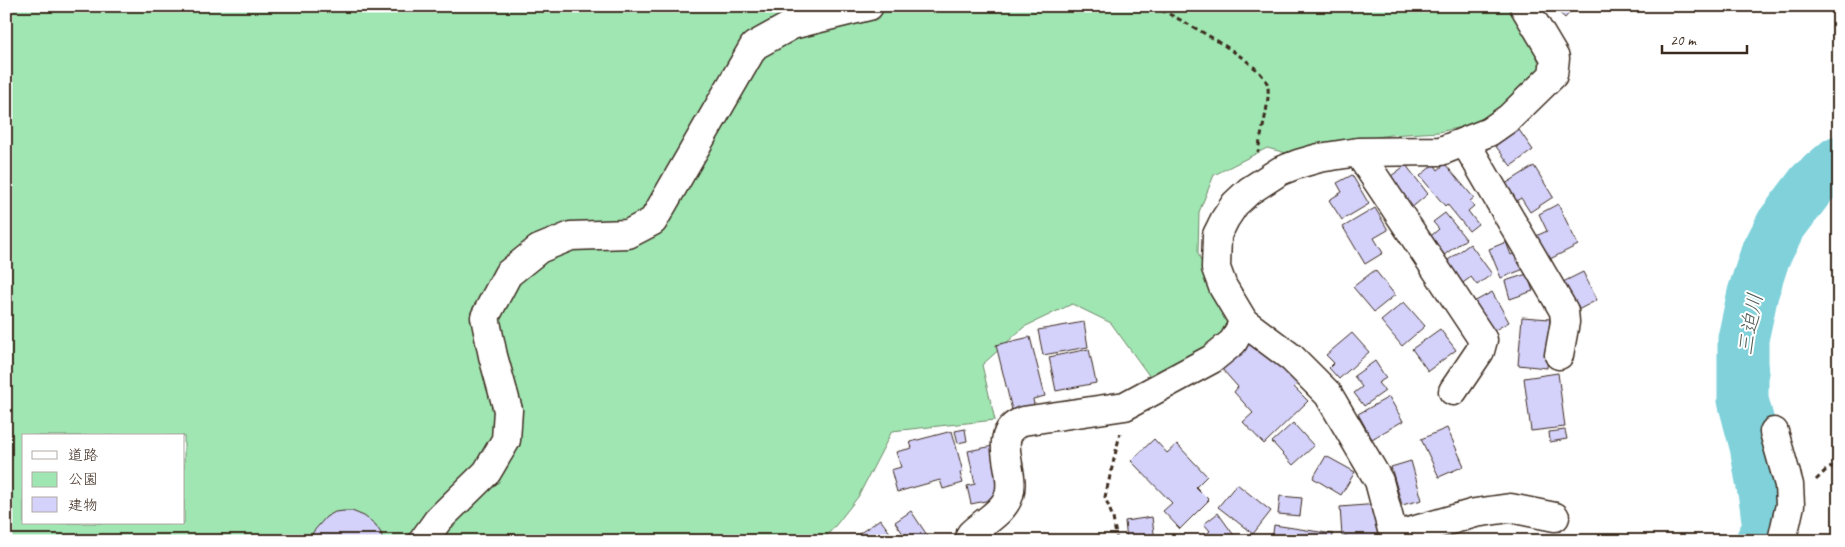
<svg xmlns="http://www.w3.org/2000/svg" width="1845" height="547" font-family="Caveat,'Klee One',sans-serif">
	<rect width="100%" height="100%" fill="#fff"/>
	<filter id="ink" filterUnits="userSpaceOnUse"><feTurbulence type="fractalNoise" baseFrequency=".02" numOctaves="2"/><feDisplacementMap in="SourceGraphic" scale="10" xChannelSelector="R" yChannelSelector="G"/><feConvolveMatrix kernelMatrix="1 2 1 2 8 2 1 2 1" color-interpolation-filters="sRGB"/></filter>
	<g filter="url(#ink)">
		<path fill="#a0e6b3" stroke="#6e8868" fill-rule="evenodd" d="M6 6H1515L1530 34 1540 67 1517 99 1475 124 1439 132 1390 135 1320 146 1294 155 1267 148 1214 175 1199 212 1198 253 1209 281 1231 327 1203 352 1150 377 1111 323 1072 304 1024 327 982 365 995 420 892 431 858 497 836 525 822 541H6ZM24 436H184V523H24Z"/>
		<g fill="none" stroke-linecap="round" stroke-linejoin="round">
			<path stroke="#80d1da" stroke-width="51" d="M1761 541 1768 529 1765 504 1755 446 1743 400V339L1753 293 1765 256 1781 225 1812 184 1839 161"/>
		</g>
		<path fill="#d4d1fa" stroke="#3b2a1e" d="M1552 6H1575L1565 18Z
			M1829 6H1839V22L1836 23Z
			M1517 127 1533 150 1511 166 1494 144Z
			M1434 164 1438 170 1445 164 1474 198 1470 201 1474 206 1468 211 1478 224 1469 231 1447 204 1445 206 1420 176Z
			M1406 165 1428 194 1410 209 1387 179Z
			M1534 166 1553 197 1530 212 1521 198 1513 203 1502 186Z
			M1352 175 1369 204 1342 220 1329 200 1342 192 1337 183Z
			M1558 204 1578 245 1548 260 1536 236 1547 231 1539 214Z
			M1375 208 1388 230 1374 238 1383 253 1365 264 1343 227Z
			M1445 213 1466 239 1440 258 1426 240 1439 229 1433 222Z
			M1506 242 1511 255 1517 252 1524 269 1501 278 1489 249Z
			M1470 244 1492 274 1477 285 1471 277 1460 285 1444 263Z
			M1375 270 1395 295 1374 312 1353 287Z
			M1583 272 1597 300 1576 311 1561 283Z
			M1527 274 1533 291 1510 299 1505 281Z
			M1492 292 1509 322 1490 333 1472 303Z
			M1404 302 1425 326 1402 346 1381 321Z
			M1522 317 1550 319 1547 368 1518 365Z
			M1084 322 1088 347 1043 355 1038 330Z
			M1440 329 1456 350 1428 371 1412 349Z
			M1352 333 1369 352 1339 379 1329 368 1334 363 1326 355Z
			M1030 337 1045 396 1033 399 1034 405 1012 410 996 345Z
			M1253 339 1302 380 1294 387 1308 401 1264 444 1243 422 1253 413 1234 392 1238 387 1222 369Z
			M1089 349 1096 383 1056 391 1049 357Z
			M1375 361 1386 378 1378 383 1385 391 1364 406 1354 393 1362 387 1354 376Z
			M1558 373 1565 427 1531 431 1524 378Z
			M1389 397 1403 421 1372 439 1358 414Z
			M1293 423 1314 446 1293 465 1272 442Z
			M1447 428 1464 466 1439 477 1421 439Z
			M965 429 967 441 958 443 955 431Z
			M1565 430 1567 439 1550 442 1549 432Z
			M952 431 963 472 960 473 963 483 943 489 940 480 897 492 891 470 901 467 896 452 912 448 910 442Z
			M1154 439 1167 453 1177 444 1207 476 1196 487 1209 500 1180 529 1163 511 1172 503 1131 461Z
			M993 446 1004 497 971 504 967 486 975 484 968 451Z
			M1326 456 1355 472 1341 495 1313 478Z
			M1411 461 1422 500 1402 505 1391 467Z
			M1237 484 1271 511 1253 534 1218 507Z
			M1280 496 1302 498 1300 516 1278 514Z
			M1379 504 1382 541H1347V536H1342L1340 507Z
			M344 511H352L364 516 375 524 381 533 383 541H310L313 532 326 517 335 512Z
			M911 511 931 541H908L895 522Z
			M1218 513 1238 541H1197L1210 531 1204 524Z
			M1152 517 1155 541H1127L1125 521Z
			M880 519 896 541H859L856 536Z
			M1274 525 1333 534 1332 541H1272Z"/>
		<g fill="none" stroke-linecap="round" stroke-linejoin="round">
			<g stroke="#3b2a1e" stroke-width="31">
				<path id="minor" d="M1465 142 1564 311 1565 322 1559 355
					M1358 152 1483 340 1480 351 1453 391
					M1774 432 1789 485 1790 505 1782 541
					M1395 536 1475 513 1510 508 1555 517
					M423 541 438 520 487 472 506 440 508 410 493 356 485 317 508 274 539 249 571 236 628 234 653 221 754 46 792 25 869 6
					M973 541 971 534C983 522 1004 512 1009 495 1017 471 989 434 1023 421L1125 406 1212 359 1233 342 1244 322
					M1395 541 1379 481 1328 394 1292 358 1244 322 1223 287 1216 268 1217 235 1225 219 1235 204 1249 191 1280 171 1298 164 1319 158 1358 152 1441 151 1489 132 1509 118 1553 75 1555 58 1524 6"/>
			</g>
			<path stroke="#3b2a1e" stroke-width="3" stroke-dasharray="5 4" stroke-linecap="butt" d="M1153 6C1178 18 1257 59 1267 83 1272 97 1260 136 1258 152
				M1816 480 1827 469 1839 464
				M1117 541 1113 518 1105 497 1120 434"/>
			<use href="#minor" stroke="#fff" stroke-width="28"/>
		</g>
	</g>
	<g text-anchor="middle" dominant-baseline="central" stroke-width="4" stroke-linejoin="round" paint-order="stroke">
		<g font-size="21" font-style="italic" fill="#505c56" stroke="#fff">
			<text transform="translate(1750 324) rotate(-80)">三迫川</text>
		</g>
	</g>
	<rect width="1845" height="547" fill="none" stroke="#fff" stroke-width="25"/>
	<rect x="12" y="12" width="1820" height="522" fill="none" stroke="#3b2a1e" stroke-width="2" filter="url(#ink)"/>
	<rect x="22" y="434" width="162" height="90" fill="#ffffff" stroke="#b1aaa5"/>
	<rect x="32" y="451" width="25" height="8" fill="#ffffff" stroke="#b1aaa5"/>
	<text x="68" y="460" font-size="15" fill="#3b2a1e">道路</text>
	<rect x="32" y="472" width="25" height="15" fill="#a0e6b3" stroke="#b1aaa5"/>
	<text x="68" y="484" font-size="15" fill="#3b2a1e">公園</text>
	<rect x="32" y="497" width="25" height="15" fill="#d4d1fa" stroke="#b1aaa5"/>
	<text x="68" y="510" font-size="15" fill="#3b2a1e">建物</text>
	<path d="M1662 45v8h85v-8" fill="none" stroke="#3b2a1e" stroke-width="2.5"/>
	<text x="1670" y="45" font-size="15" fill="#3b2a1e" stroke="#ffffff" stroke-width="4" paint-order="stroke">20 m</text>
</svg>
